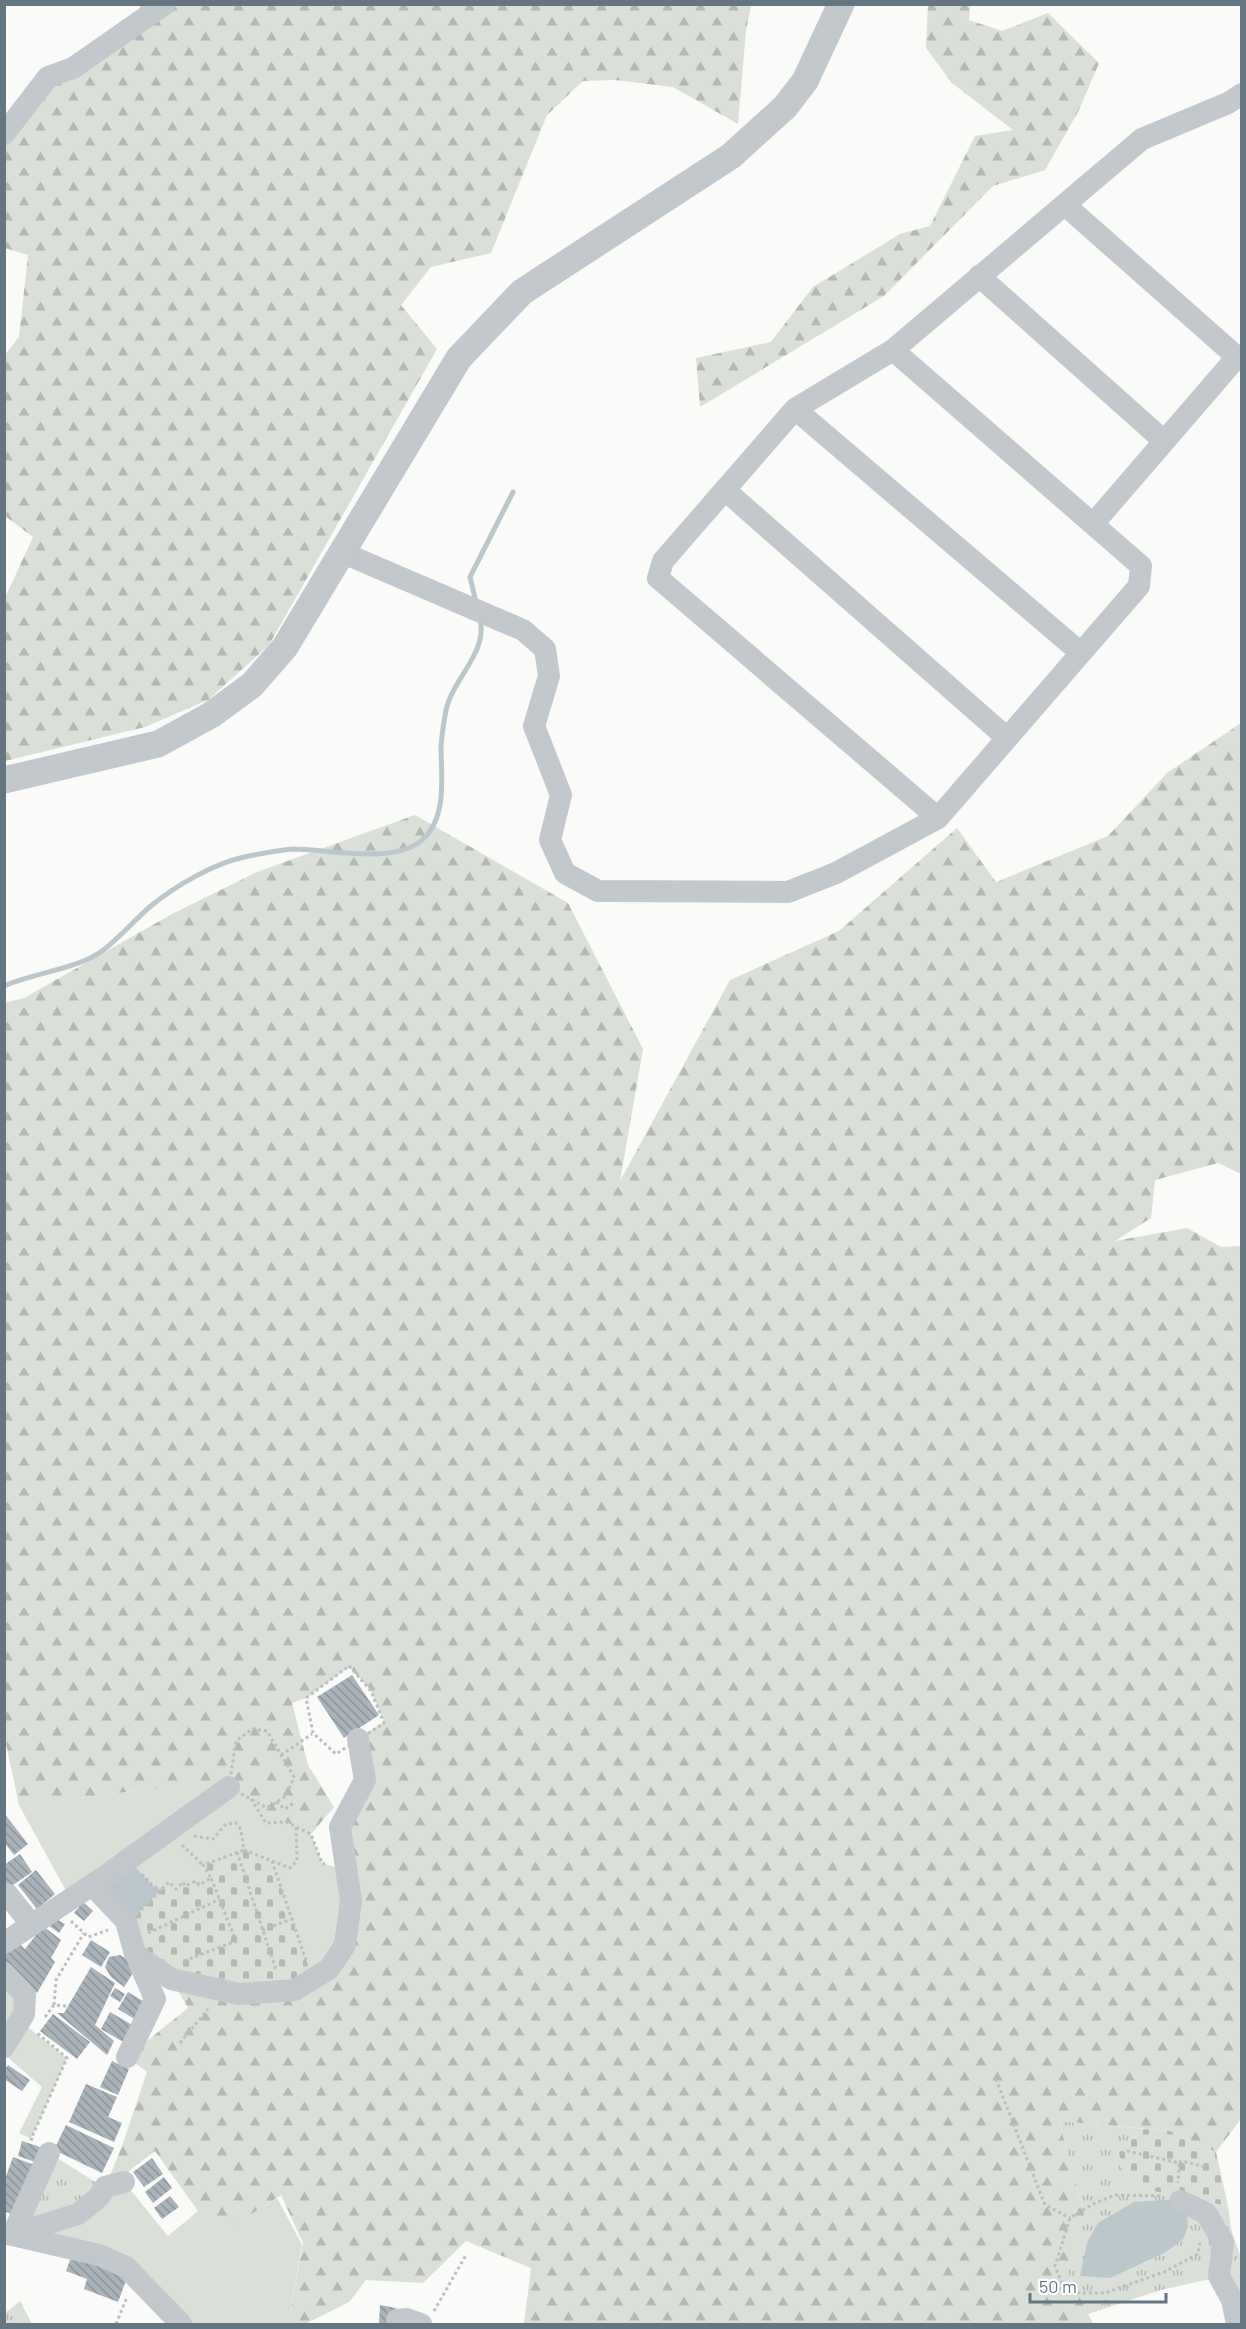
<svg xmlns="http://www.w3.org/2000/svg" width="1246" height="2329" font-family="Barlow,sans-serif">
	<defs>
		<pattern id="grass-tufts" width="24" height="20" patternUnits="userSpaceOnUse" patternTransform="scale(1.5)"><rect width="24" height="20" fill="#dadfd7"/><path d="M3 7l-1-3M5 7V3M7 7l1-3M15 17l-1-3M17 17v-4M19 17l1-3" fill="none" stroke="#b4b9b4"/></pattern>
		<pattern id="forest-firs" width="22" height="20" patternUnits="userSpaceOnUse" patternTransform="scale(1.5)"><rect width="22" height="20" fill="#dadfd7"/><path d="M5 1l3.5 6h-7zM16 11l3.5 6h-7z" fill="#b4b9b4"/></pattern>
		<pattern id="cemetery-stones" width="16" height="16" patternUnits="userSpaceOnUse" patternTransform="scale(1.5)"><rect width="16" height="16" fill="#dadfd7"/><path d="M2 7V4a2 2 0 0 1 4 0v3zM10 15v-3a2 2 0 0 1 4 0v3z" fill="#b4b9b4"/></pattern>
		<pattern id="building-back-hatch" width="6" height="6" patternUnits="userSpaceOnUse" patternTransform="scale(1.5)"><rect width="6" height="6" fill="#aab3b9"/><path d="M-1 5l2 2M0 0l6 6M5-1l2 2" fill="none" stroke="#8e969c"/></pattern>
	</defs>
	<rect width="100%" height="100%" fill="#fafaf8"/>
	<path fill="url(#grass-tufts)" d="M1059 2121 1145 2129 1118 2150 1128 2186 1228 2206 1231 2229 1241 2258V2324L1219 2277 1161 2290 1088 2314 1067 2271 1084 2214Z
		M49 2153 105 2188 13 2234Z
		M20 2301 32 2324H5V2313Z"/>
	<path fill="url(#forest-firs)" d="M139 5H751L746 31 738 124 673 87 615 80 583 81 547 115 491 253 431 267 401 305 437 349 269 645 208 700 145 727 5 761V598L33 537 5 516V355L19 337 28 255 5 248 4 145 48 87 152 21Z
		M928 5H970L969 20 1002 31 1048 13 1099 63 1079 110 1045 170 993 186 884 296 700 407 696 358 771 342 813 287 900 234 930 226 975 136 1013 130 952 83 926 48Z
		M1241 723V1174L1218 1163 1155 1180 1151 1218 1115 1241 1187 1228 1221 1247 1241 1246V2119L1216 2152 1170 2131 1059 2121 1084 2214 1067 2271 1093 2324H524L531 2268 466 2241 423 2283 366 2280 349 2302 305 2324H288L303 2243 281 2195 234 2226 198 2211 155 2151 130 2170 124 2182 105 2188 122 2146 147 2072 127 2057 188 2008 171 1979 329 1969 340 1827 365 1780 358 1739 384 1722 370 1689 349 1667 306 1698 292 1703 308 1765 334 1807 311 1834 286 1822 266 1823 250 1797 215 1798 203 1783 19 1805 4 1734V1003L24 998 172 914 257 872 415 815 568 903 643 1049 620 1181 730 980 839 931 957 828 996 882 1108 836 1167 773Z"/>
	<path fill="url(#cemetery-stones)" d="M244 1850 272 1861 313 1979 239 1994 135 1954 127 1924 169 1882 176 1889 183 1882 196 1881 199 1885 203 1865Z
		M1145 2129 1170 2131 1216 2152 1228 2206 1128 2186 1118 2150Z"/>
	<path fill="#dadfd7" d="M203 1783 215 1797 229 1787 250 1797 266 1823 286 1822 311 1834 322 1863 346 1870 345 1945 313 1979 272 1861 244 1850 204 1865 211 1878 199 1885 196 1881 185 1886 181 1884 176 1889 169 1883 161 1890 152 1885 111 1882 71 1900 19 1805Z
		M4 1973 25 1995 20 2021 67 2058 31 2139 19 2133 42 2087 5 2055 14 2031 5 2023Z
		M124 2182 168 2236 198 2211 234 2225 277 2198 302 2245 288 2324H181L135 2276 37 2240Z"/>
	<path fill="#bbc7cb" d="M136 1868 152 1885 161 1890 127 1924 97 1890Z
		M1168 2200 1187 2212 1188 2227 1183 2239 1166 2252 1110 2278 1080 2276 1087 2243 1098 2223 1134 2202Z"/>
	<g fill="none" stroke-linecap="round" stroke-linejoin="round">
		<path stroke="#bbc7cb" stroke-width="5" d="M476 602 470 577 513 492
			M4 986C33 973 78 969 102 951 120 938 135 919 152 905 177 885 213 864 244 857 259 854 278 850 293 849 328 849 394 865 422 840 448 817 441 776 441 746 442 734 444 721 446 710 453 678 488 653 480 619"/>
	</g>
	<path fill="url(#building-back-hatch)" d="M352 1675 379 1715 344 1738 317 1697Z
		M4 1813 28 1844 14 1855 4 1842Z
		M20 1854 32 1872 4 1891V1865Z
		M36 1870 55 1894 37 1909 18 1885Z
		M83 1902 93 1911 84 1921 74 1913Z
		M55 1918 65 1924 59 1933 49 1926Z
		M43 1926 61 1940 51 1958 55 1962 37 1993 9 1971 4 1962V1951L16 1941 25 1949Z
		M91 1940 110 1952 101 1967 82 1955Z
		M120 1955 138 1965 124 1987 111 1977 105 1967 109 1957Z
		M91 1967 115 1983 95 2025 114 2041 107 2055 57 2013H64Z
		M115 1988 125 1994 120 2002 110 1996Z
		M128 1992 146 2003 136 2020 118 2009Z
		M110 2012 134 2026 125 2043 101 2029Z
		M53 2014 90 2042 77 2059 40 2031Z
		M112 2061 129 2069 118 2095 100 2087Z
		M8 2065 30 2080 22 2091 4 2079V2070Z
		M86 2084 117 2097 108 2117 122 2123 114 2142 69 2122Z
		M66 2125 114 2148 102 2173 54 2150Z
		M22 2141 43 2148 38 2163 18 2156Z
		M13 2157 37 2166 18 2217 4 2211V2182Z
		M152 2158 163 2174 144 2187 133 2172Z
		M164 2177 172 2188 153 2203 145 2192Z
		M170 2196 179 2207 162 2219 154 2208Z
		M72 2255 128 2275 118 2302 84 2289 87 2279 66 2271Z
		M380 2305 396 2308 392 2324H379Z"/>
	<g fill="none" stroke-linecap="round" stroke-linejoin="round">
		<path stroke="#bbbfc2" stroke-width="3" stroke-dasharray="3 3" stroke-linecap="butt" d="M349 1666 371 1691 384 1723 336 1754 313 1733 306 1698Z
			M252 1729 267 1731 294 1777 286 1796 267 1808 229 1787 236 1741Z
			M281 1755 312 1734
			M251 1799 266 1823 286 1822 311 1834 322 1863 325 1864
			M276 1802 285 1809 295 1802
			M194 1836 213 1839 226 1824 236 1823 241 1830 244 1850 272 1861 306 1960
			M182 1845 203 1865
			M237 1852 276 1970
			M272 1861 290 1868 297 1861 296 1827
			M142 1874 152 1885 161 1890
			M141 1910 169 1882 176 1889 183 1882 185 1886 196 1881 199 1885 211 1878 203 1865 244 1850
			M71 1921 88 1937 108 1930
			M262 1930 292 1919
			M148 1933 220 1899
			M184 1961 236 1941 211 1878
			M66 2006 54 2005 56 1980 84 1933
			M45 2017 54 2005
			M180 2043 208 2009
			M996 2079 1045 2205 1070 2218
			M33 2140 31 2139 67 2058 36 2032
			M1127 2151 1179 2163 1178 2183
			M1179 2163 1182 2161 1209 2168
			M1160 2196 1115 2195 1093 2204 1070 2218 1055 2266 1066 2293H1105L1164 2272 1198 2254 1200 2243
			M434 2311 466 2255
			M116 2324 127 2297"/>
		<path stroke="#c3c8cc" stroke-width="22" d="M4 134 48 77 73 68 165 4
			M1065 205 1237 357 1093 524
			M979 276 1164 441
			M795 409 1081 653
			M725 490 1007 738
			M341 552 523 630 545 649 549 676 534 726 561 795 550 840 565 873 598 891 788 892 836 873 938 818 1139 586 1141 566 893 350
			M938 818 658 578 663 561 795 409 893 350 1142 139 1228 103 1242 94
			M92 1885 126 1921 135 1954 171 1979 239 1994 295 1990 329 1969 345 1945 351 1901 340 1827 365 1780 358 1739
			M7 1894 32 1925
			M4 1943 104 1877 229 1787
			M4 1973 25 1995 24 2014 4 2047
			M127 2057 155 1999 136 1955
			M1180 2201 1206 2213 1223 2242 1219 2276 1232 2300 1237 2324
			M4 2233 99 2255 126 2267 181 2324
			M13 2234 49 2153
			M14 2234 78 2214 99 2197 105 2187 124 2182
			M397 2320 407 2319 421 2324"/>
		<path stroke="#c3c8cc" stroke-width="27" d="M4 780 158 744 211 715 252 685 285 647 459 358 522 292 731 156 785 107 805 81 841 4"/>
	</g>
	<rect width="1246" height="2329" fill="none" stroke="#657683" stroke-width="12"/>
	<path d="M1030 2293v9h136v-9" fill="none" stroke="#657683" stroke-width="3"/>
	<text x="1039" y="2293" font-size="18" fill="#657683" stroke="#ffffff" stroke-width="4.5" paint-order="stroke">50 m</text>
</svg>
